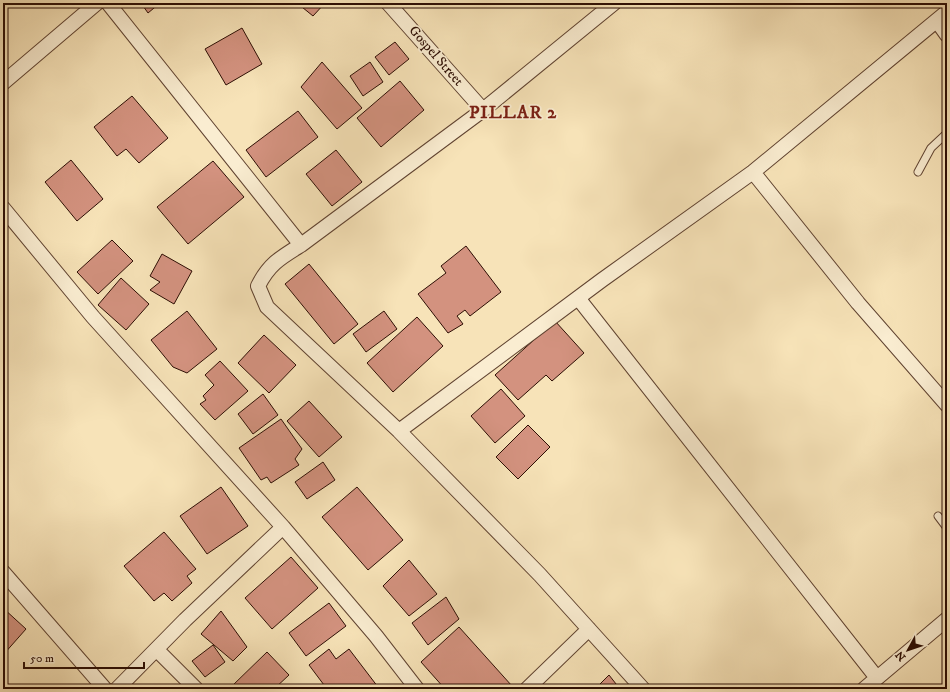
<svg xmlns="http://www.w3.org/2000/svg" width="950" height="692" font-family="'IM FELL DW Pica',serif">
	<rect width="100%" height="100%" fill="#f7e3b8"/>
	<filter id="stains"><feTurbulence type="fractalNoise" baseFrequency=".005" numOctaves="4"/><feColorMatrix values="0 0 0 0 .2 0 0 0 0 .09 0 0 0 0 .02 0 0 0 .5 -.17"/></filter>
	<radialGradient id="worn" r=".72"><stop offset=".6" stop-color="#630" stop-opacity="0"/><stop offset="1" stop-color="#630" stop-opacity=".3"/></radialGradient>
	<path fill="#d3927f" stroke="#2d0e04" d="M141 3H160L148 13Z
		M297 3H325L313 16Z
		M242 28 262 64 226 85 205 49Z
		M395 42 409 59 389 75 375 57Z
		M322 62 362 108 337 129 301 87Z
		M370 62 383 82 363 96 350 76Z
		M400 81 424 110 381 147 357 118Z
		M132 96 168 138 139 163 126 149 117 156 94 127Z
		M298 111 318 137 266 177 246 150Z
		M336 150 362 182 332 206 306 174Z
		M71 160 103 199 77 221 45 182Z
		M213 161 244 197 188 244 157 207Z
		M112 240 133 261 98 294 77 272Z
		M466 246 501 292 470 316 465 310 457 316 463 324 448 333 418 294 446 273 441 266Z
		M162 254 192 271 174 304 150 290 160 282 150 276Z
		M309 264 358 324 334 344 285 284Z
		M121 278 149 304 126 330 98 305Z
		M187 311 217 349 187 373 173 367 151 340Z
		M384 311 397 329 366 352 353 334Z
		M417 317 443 346 393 392 367 363Z
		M555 321 584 353 552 381 546 375 518 400 495 375Z
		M264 335 296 365 269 393 238 363Z
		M220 361 248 391 215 420 200 404 206 400 203 396 214 385 205 375Z
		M501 389 525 416 495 443 471 416Z
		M263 394 278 415 253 434 238 414Z
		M309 401 342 437 319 457 287 421Z
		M281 419 302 449 295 459 299 465 271 483 267 477 261 480 239 448Z
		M528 425 550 447 518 479 496 457Z
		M323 462 335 480 307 499 295 482Z
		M221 487 248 526 207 554 180 516Z
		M357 487 403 540 368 570 322 517Z
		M164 532 196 569 187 576 192 583 172 601 164 593 154 601 124 566Z
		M291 557 318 588 272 629 245 598Z
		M409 560 437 594 409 616 383 586Z
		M446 597 459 619 428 645 412 623Z
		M329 603 346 626 306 656 289 633Z
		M3 608 26 629 3 655Z
		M221 611 247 647 233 661 201 634Z
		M459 627 512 686 511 689H445L421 662Z
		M213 645 225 662 205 677 192 661Z
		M329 649 336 659 349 649 378 687 375 689H327L309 665Z
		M267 652 289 675 274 689H235L232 686Z
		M609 675 620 689H595Z"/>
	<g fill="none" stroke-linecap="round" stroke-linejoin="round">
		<g stroke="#604331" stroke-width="9">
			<path id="service" d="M918 172 931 148 947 133
				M938 516 947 528"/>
		</g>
		<g stroke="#604331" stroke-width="16">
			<path id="minor" d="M108 3 301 245
				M388 3 483 110
				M614 3 483 110 301 245C280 258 269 264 258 286L267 307 399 431 540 575 643 689
				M937 21 947 35
				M3 83 97 3
				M753 172 858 303 947 405
				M3 208 93 317 283 527 376 636 417 689
				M578 298 877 678
				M399 431 602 280 753 172 947 12
				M3 572 105 689
				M157 650 196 689
				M117 689 185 620 283 527
				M527 689 589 629
				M864 689 947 619"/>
		</g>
		<use href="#service" stroke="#faedd1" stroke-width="7"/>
		<use href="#minor" stroke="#faedd1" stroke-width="14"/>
	</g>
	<g text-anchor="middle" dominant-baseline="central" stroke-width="3.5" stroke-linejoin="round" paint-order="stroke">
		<g font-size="14" fill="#2d0e04" stroke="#faedd1">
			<text transform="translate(436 56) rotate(49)">Gospel Street</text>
		</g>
		<g font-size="18" font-weight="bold" letter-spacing="1" fill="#7a1f14" stroke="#faedd1">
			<text x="513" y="113">PILLAR 2</text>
		</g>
	</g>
	<rect width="950" height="692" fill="none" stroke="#f7e3b8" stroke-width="16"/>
	<rect x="4" y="4" width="942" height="684" fill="none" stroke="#2d0e04" stroke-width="2"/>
	<rect x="8" y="8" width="934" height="676" fill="none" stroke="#2d0e04"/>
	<g transform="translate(908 650) rotate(230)" stroke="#faedd1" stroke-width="3" paint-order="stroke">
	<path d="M0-3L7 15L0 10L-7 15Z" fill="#2d0e04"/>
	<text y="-6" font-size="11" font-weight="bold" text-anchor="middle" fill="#2d0e04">N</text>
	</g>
	<path d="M24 662v6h120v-6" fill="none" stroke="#2d0e04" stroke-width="2"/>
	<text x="30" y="662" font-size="12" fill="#2d0e04" stroke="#faedd1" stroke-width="3" paint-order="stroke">50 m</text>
	<rect width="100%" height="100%" filter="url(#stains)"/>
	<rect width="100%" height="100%" fill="url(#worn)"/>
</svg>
